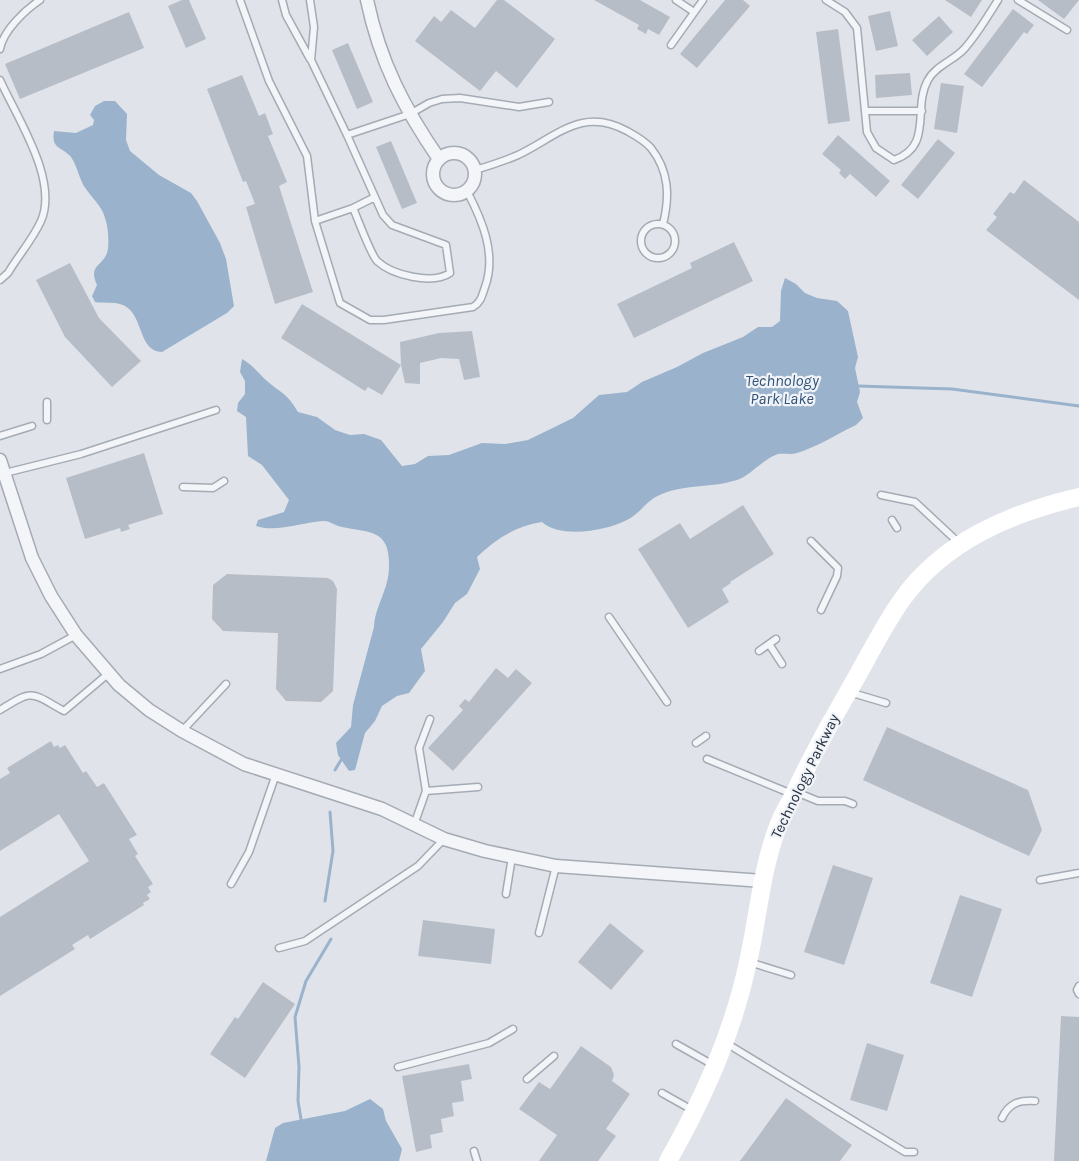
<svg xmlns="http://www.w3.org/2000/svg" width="1079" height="1161" font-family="Karla,sans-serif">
	<rect width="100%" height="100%" fill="#e0e4ea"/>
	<path fill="#9ab2cb" d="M104 101H115L127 114 126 140 130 151 159 175 191 193 197 201 220 243 226 259 234 306 227 313 162 352C138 351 144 317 125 306 116 301 105 304 95 302L92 296 97 285C87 263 105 267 108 249 109 240 108 226 105 218 102 206 92 198 86 189 79 180 78 167 71 157 62 146 51 150 54 131L76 133 93 125 94 120 90 115 95 106Z
		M785 278 796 284 805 293 817 298 837 301 848 311 858 357 855 368 860 392 857 402 863 418 856 425C837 434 817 447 797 453 791 455 785 453 778 454 763 459 750 476 737 480 712 488 686 484 662 494 648 499 642 511 629 519 607 531 561 539 542 522 516 526 495 539 477 557L480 569 467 594 455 603 443 622 421 649 425 671 409 693 397 696 382 706 375 721 365 733 355 770 349 771 338 755 336 743 351 727 353 705 374 627C375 606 389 589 389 567 390 530 372 533 342 527 336 526 330 521 324 521 302 522 276 533 256 526L258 520 284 512 289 500 262 465 248 456 246 417 237 411 238 403 245 394V381L240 372 242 359C253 365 258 373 267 381 282 394 287 393 298 412L317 417 335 430 350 435 364 434 381 440 402 466 415 464 428 456 449 455 482 443 505 444 528 440 573 418 599 395 627 392 642 382 677 367 703 353 743 337 758 327H772L780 321 781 291Z
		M370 1099 383 1109 386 1121 402 1149 399 1161H266L275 1128 283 1123 345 1111Z"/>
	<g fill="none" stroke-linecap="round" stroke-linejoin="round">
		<path stroke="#9ab2cb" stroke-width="3" d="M858 386 952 389 1079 406
			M335 770 341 760
			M325 901 333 851 330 812
			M301 1119 298 1101 299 1067 295 1017 306 981 331 939"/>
	</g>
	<path fill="#b7bdc7" d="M182 0H189L206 39 186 48 168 6Z
		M497 0H504L555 39 517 88 496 71 480 91 415 41 434 16 441 22 451 10 475 28Z
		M594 0H640L670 17 659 35 648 29 646 34 637 29 639 25Z
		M725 0H743L750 6 697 68 680 54Z
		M945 0H982L971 17Z
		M1038 0H1079L1064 19Z
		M1013 9 1034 25 1027 34 1024 32 982 87 964 74Z
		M890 11 898 46 876 51 868 16Z
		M129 12 144 48 20 99 5 64Z
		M939 16 953 32 927 56 912 40Z
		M838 29 850 121 828 124 816 32Z
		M348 43 373 102 357 109 332 50Z
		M910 73 912 95 876 98 875 75Z
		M242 75 259 116 265 113 273 134 268 136 287 182 279 186 313 292 275 304 246 207 255 204 246 181 243 182 207 89Z
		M941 83 964 86 957 133 934 129Z
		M838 135 890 181 876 197 850 174 845 179 839 173 841 170 822 154Z
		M938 139 955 153 918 199 901 185Z
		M391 141 417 203 402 209 376 147Z
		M1024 180 1079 222V300L986 230 997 217 993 214 1010 192 1014 194Z
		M734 242 753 281 634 338 617 304 692 268 690 263Z
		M70 263 99 318 141 361 112 387 65 337 36 280Z
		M302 304 401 365 382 395 368 387 365 391 281 338Z
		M472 331 480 377 464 380 459 359 441 358 420 363V384L405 383 401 365 400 342 439 333Z
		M144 453 163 514 128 525 130 529 121 532 120 528 85 539 66 478Z
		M743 505 774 554 730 582 731 583 722 589 729 602 688 628 638 549 680 523 690 539Z
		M227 574 328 578 333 581 337 589 333 691 321 702 286 701 276 689 278 633 223 631 212 619 213 585Z
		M496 668 508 678 516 669 532 683 453 771 428 748 463 710 459 706 465 699 469 702Z
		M887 727 1028 790 1042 830 1029 856 863 780Z
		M51 741 54 747 58 745 60 748 65 745 83 773 86 771 97 787 104 783 137 835 129 839 138 854 135 856 153 884 148 887 151 892 147 895 150 899 143 903 144 905 90 939 88 935 72 945 75 949 0 996V917L89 861 59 814 0 851V779L10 773 7 768Z
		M833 865 873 878 844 965 804 952Z
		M960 895 1002 909 972 997 930 983Z
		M423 920 495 929 491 964 418 956Z
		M610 923 644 951 611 990 578 962Z
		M263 982 295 1004 245 1078 210 1054 235 1017 238 1019Z
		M1061 1016 1079 1017V1161H1054Z
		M867 1043 904 1055 887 1111 850 1100Z
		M581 1046 611 1067 614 1075 612 1081 630 1094 606 1129 616 1136 598 1161H539L557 1135 519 1109 539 1082 550 1089Z
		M469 1064 472 1079 461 1081 464 1101 452 1103 454 1116 441 1119 443 1132 430 1135 432 1148 416 1152 402 1076Z
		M786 1098 852 1145 840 1161H740Z"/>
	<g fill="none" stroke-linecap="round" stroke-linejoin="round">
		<g stroke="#a5abb4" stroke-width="9">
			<path id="lane" d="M240 0 269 81 307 156 315 221 340 303 370 320H384L473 307C481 302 482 296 485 287 497 254 482 220 467 191
				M282 0 286 15 310 59
				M310 0 314 27 311 60 347 135 410 114 429 103 442 99 460 98 519 107 549 102
				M676 0 694 12
				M826 0 845 12 857 28 867 132 876 148 894 160C934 146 912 108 928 80 935 66 955 60 965 48 978 33 988 16 998 0
				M1018 0 1067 30
				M671 45 703 0
				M0 49C3 31 25 10 40 0
				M0 80C17 118 59 180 41 221 33 239 18 256 8 273L0 280
				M865 111H922
				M475 170C489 166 504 161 518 155 556 137 582 106 627 131 636 136 644 140 651 148 669 171 670 196 663 224
				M353 208 375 197
				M315 221 353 208C358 219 370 253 377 261 392 275 432 285 450 273L446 245 392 225 383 215 347 135
				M641 241a17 17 0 1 1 34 0a17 17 0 1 1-34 0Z
				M47 402V420
				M0 436 32 426
				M5 473 81 454 216 410
				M183 487 213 488 224 481
				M881 495 915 502 959 543
				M892 520 897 528
				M811 541 838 568 837 576 821 610
				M609 617 667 702
				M769 644 782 664
				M759 651 776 639
				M0 669 41 654 76 635
				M849 692 886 703
				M0 710C34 689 30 692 64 711L109 673
				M182 731 226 684
				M696 743 706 736
				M707 759 792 794
				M426 791 478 787
				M796 792 818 801H845L853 804
				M414 825 426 791 419 748 430 719
				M1040 880 1079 873
				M231 884 249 852 276 774
				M506 894 512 857
				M539 933 556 866
				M279 948 305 941 418 866 444 839
				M749 962 791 975
				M1079 986 1077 990 1079 994
				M726 1043 905 1152H914
				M676 1044 715 1066
				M398 1067 489 1043 513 1029
				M527 1079 554 1056
				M662 1093 694 1111
				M1002 1118C1009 1103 1019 1100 1035 1101
				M474 1151 477 1161"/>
		</g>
		<g stroke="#a5abb4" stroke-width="15">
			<path id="street" d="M367 0C380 62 404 108 439 159
				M433 174a21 21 0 1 1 42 0a21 21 0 1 1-42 0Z
				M0 460 32 558 51 596 76 635 119 685 149 710 182 731 244 764 382 809 444 839 485 851 556 866 763 881"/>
		</g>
		<use href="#lane" stroke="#f3f5f8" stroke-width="6"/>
		<use href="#street" stroke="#f3f5f8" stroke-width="12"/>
		<path stroke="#fff" stroke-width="18" d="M668 1161C704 1098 733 1033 748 962 758 918 761 872 777 829 781 816 789 804 795 792 811 758 828 726 847 694 865 663 881 630 901 601 943 541 1011 513 1079 497"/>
	</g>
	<g text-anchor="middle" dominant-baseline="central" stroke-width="4.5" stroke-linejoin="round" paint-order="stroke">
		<g font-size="15" fill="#283242" stroke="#f0f3f7">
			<text transform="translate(805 776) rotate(-64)">Technology Parkway</text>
		</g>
		<g font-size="16" font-style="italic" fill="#315177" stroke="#f0f3f7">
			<text x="782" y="380">Technology<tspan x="782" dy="18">Park Lake</tspan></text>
		</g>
	</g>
</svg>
